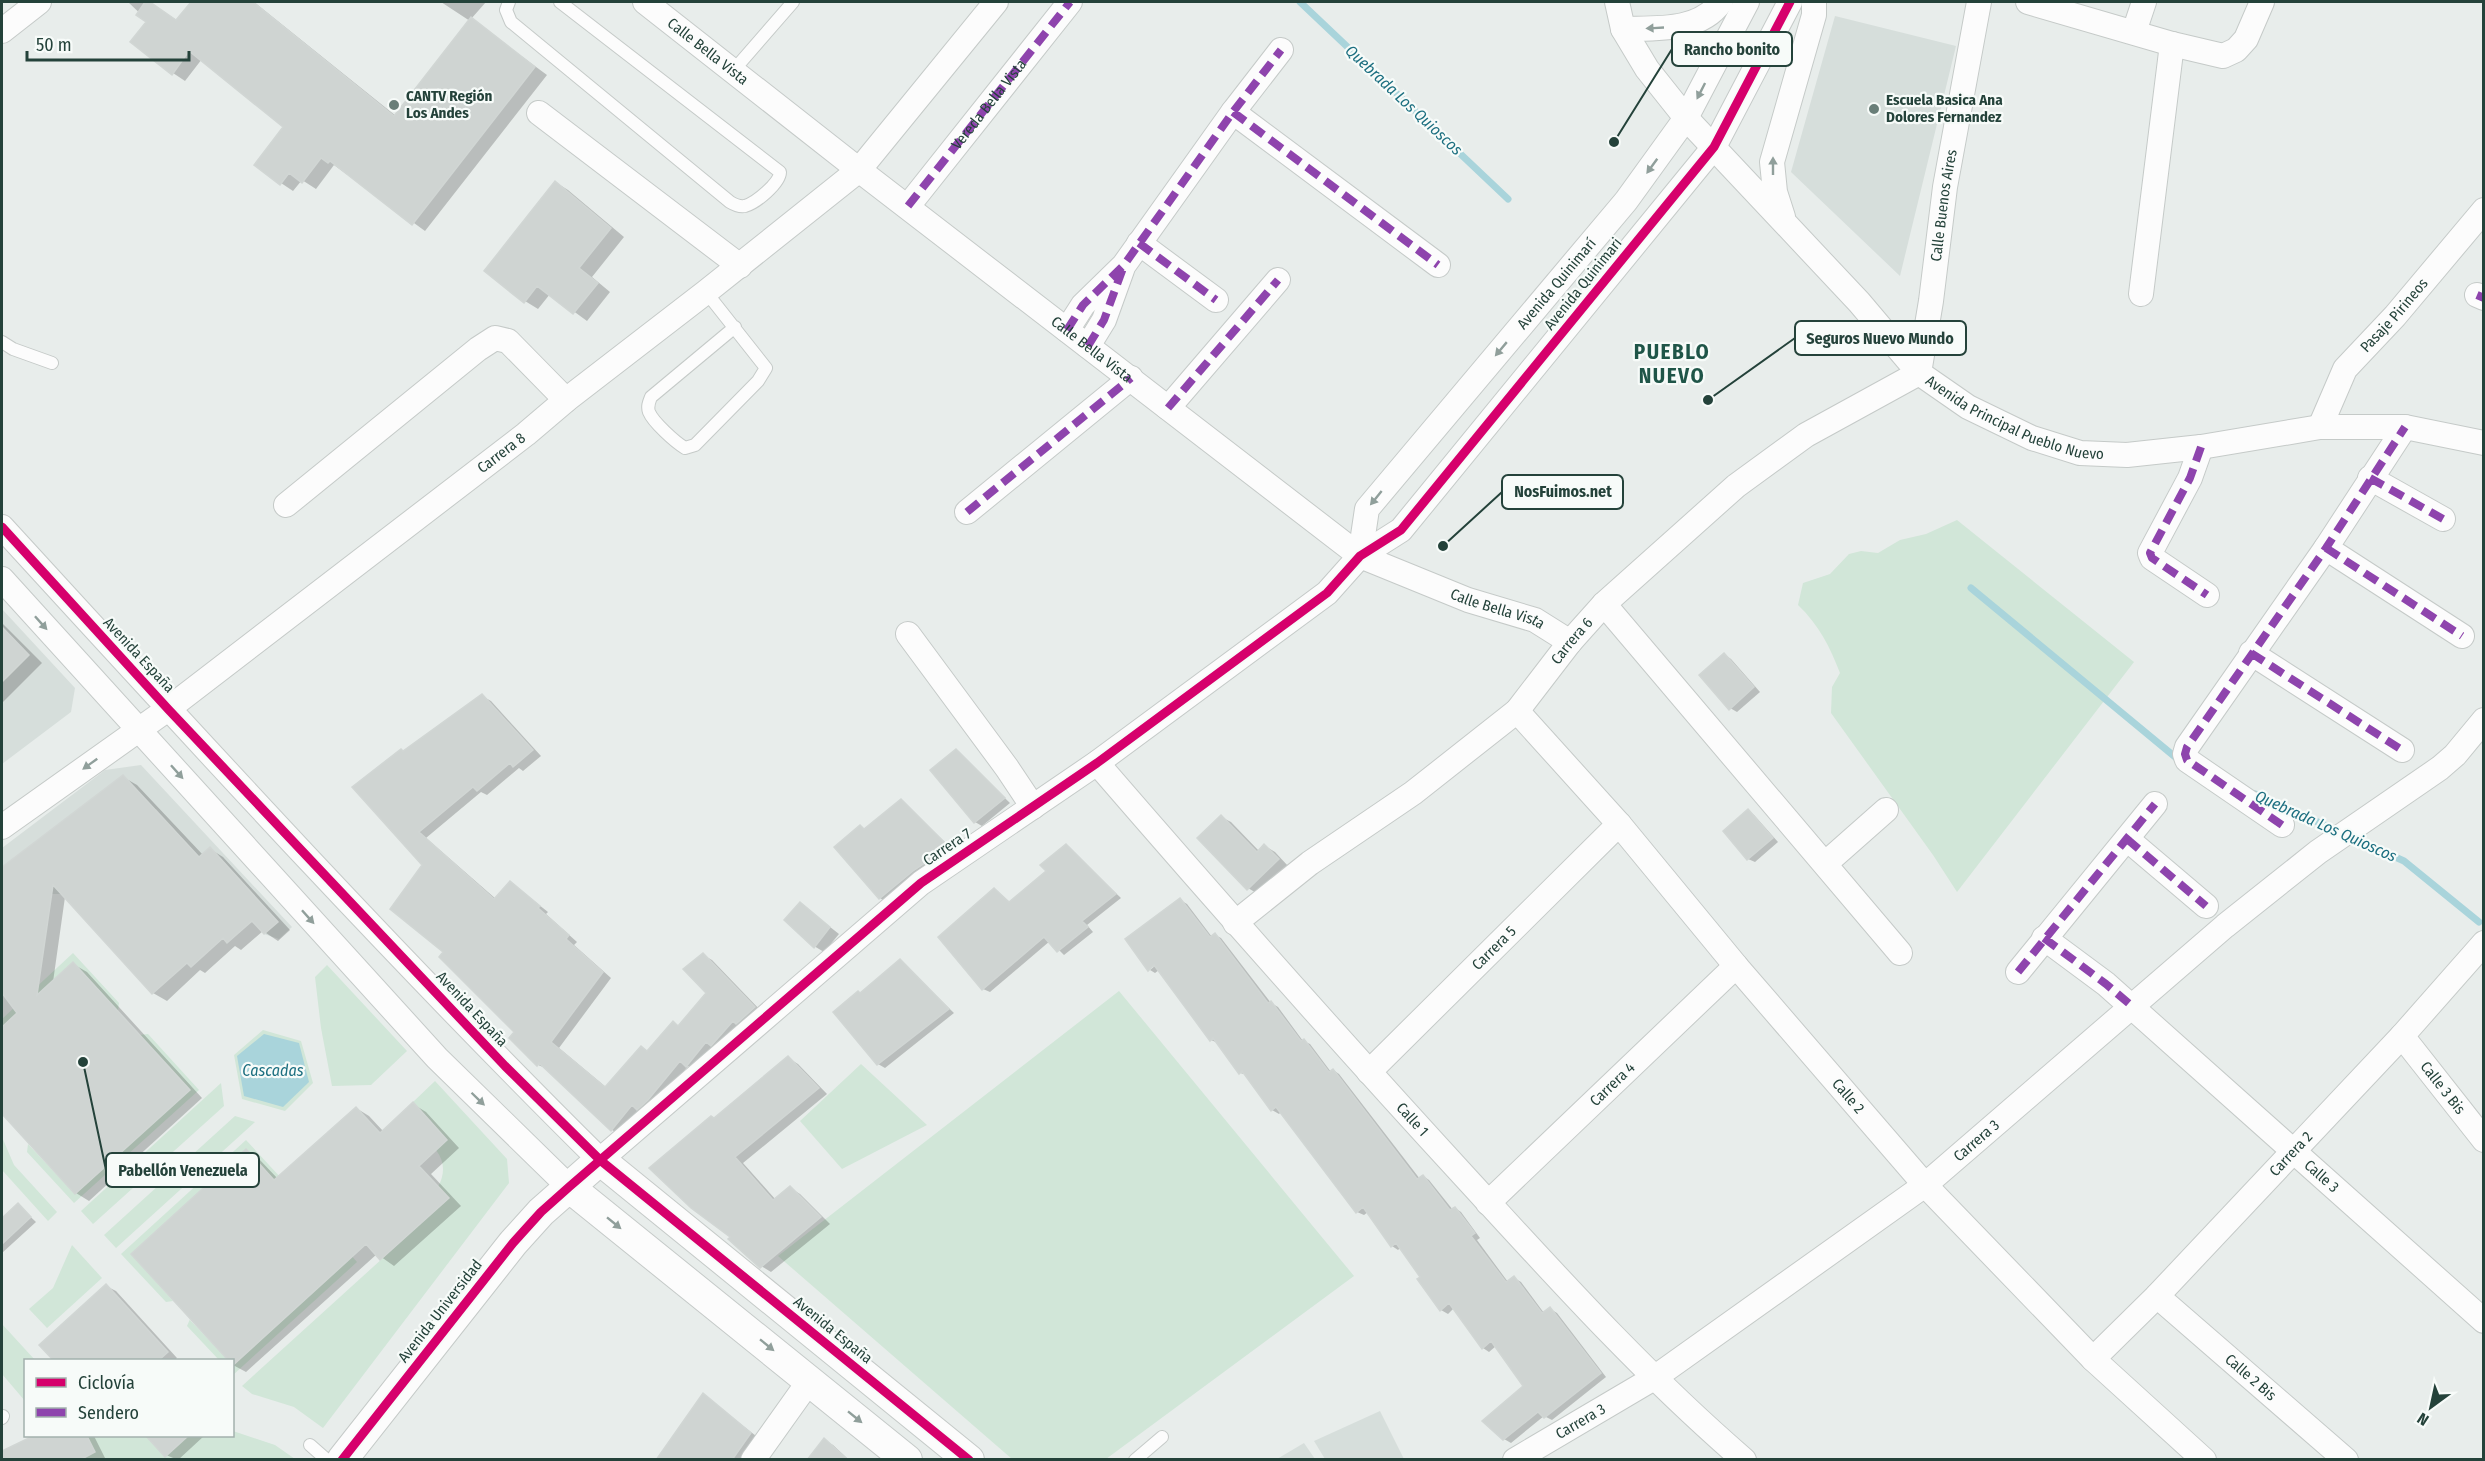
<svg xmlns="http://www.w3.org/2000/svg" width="2485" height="1461" font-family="'Fira Sans Condensed',sans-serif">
	<rect width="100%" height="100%" fill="#e8edeb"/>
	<path fill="#d6dedb" d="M1835 16 1956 46 1900 276 1791 172Z
		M2 609 75 688 71 712 2 764Z
		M141 765 292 927 279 939 264 934 278 921 210 847 199 857 156 809 61 894H52L53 882 146 800 123 775 2 867V848L105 770Z
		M1380 1411 1404 1459H1325L1314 1441Z
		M1304 1443 1315 1459H1277Z"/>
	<path fill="#d1e6d8" d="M1957 520 2134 662 1957 892 1933 855 1831 713 1832 687 1840 673C1830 647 1819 625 1798 605L1803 583 1830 574 1849 554 1861 551 1878 553 1900 540 1926 534Z
		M73 953 119 1003 118 1011 73 962 2 1027V1019Z
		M327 965 407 1051 371 1085 332 1086 321 1028 315 977Z
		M1119 991 1354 1276 1106 1459H1012L778 1256Z
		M263 1030 301 1041 313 1083 285 1111 242 1099 234 1055Z
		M148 1034 199 1090 74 1203 27 1152 28 1144 75 1194 189 1090 139 1035Z
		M861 1064 927 1125 842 1169 800 1121Z
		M435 1081 507 1159 509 1183 323 1428 294 1407 252 1394 242 1386 449 1198 438 1187C445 1174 445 1162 436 1150L447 1140 413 1102Z
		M221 1083 224 1106 93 1224 81 1211Z
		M235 1116 255 1122 116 1248 104 1235Z
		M2 1137 14 1165 57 1212 48 1221 2 1170Z
		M246 1140 293 1191 290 1198 246 1150 131 1254 173 1301 166 1302 121 1254Z
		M314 1214 357 1262 233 1375V1366L348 1261 307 1216Z
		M72 1245 102 1278 47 1328 29 1309 53 1288Z
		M190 1319V1320L228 1360H219L187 1326Z
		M2 1324 35 1360H26L25 1401 2 1374Z
		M233 1431 275 1445 295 1459 80 1460 95 1452 87 1436H146L165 1456 188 1436H232Z"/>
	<path fill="#a9d4db" d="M264 1034 299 1043 309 1082 283 1107 244 1096 237 1056Z"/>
	<path fill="#0003" d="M128 2H149L178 21 193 2H254L396 116 470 21 441 2H486L471 19 547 75 425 231 334 165 316 189 302 180 293 191 281 183 285 127 202 59 185 81 173 73 148 21Z
		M555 182 568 190 624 237 592 277 610 292 587 321 550 294 538 309 525 301Z
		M2 623 42 663 2 703Z
		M1725 655 1731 659 1760 692 1737 712 1730 708Z
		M482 696 491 701 541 756 523 771 519 768 487 795 481 792 426 838 496 899 519 889 548 912 546 914 577 942 574 945 611 978 559 1048 607 1088 648 1052 673 1023 680 1027 709 993 703 955 712 960 763 1013 696 1071 688 1066 657 1104 621 1135 612 1130 548 1069 538 1065 511 1038 516 1032 445 952 424 865 404 752Z
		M956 751 1010 803 982 826 975 822 932 771Z
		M123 777 137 785 203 855 210 849 223 857 290 930 278 941 263 931 241 950 235 946 205 973 200 970 167 1001 153 993 65 897 53 982 73 964 87 972 202 1098 89 1201 76 1193 2 1112V869Z
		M901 800 954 851 886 902 880 898 866 830Z
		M1748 811 1754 815 1778 842 1755 862 1748 859Z
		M1221 817 1231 822 1259 851 1265 846 1275 852 1288 866 1258 894 1248 888Z
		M1066 846 1121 898 1087 925 1093 932 1064 955 1050 941 990 992 983 989 995 890 1011 903 1048 872Z
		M1180 900 1187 904 1212 937 1215 935 1221 938 1271 1003 1278 1007 1303 1041 1310 1044 1331 1072 1333 1070 1339 1074 1420 1179 1423 1176 1429 1180 1453 1210 1455 1208 1461 1212 1480 1238 1477 1240 1508 1282 1514 1278 1521 1282 1544 1313 1550 1309 1557 1313 1606 1377 1552 1420 1544 1416 1511 1443 1504 1439 1525 1387 1496 1346 1489 1352 1483 1348 1454 1308 1448 1314 1441 1310 1419 1279 1423 1277 1401 1247 1398 1250 1392 1246 1368 1212 1364 1215 1357 1212 1281 1112 1279 1114 1272 1110 1248 1075 1240 1073 1218 1043 1211 1040 1159 970 1155 973 1150 970 1161 961Z
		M801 904 839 934 824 952 814 946Z
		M900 961 954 1013 885 1068 878 1064 861 994Z
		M788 1058 798 1064 827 1094 743 1163 776 1200 790 1188 800 1194 830 1224 771 1272 761 1266 732 1237 715 1119Z
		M413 1104 426 1112 459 1148 431 1174 461 1206 394 1266 377 1254 246 1372 233 1365 232 1360H230L133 1254 246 1151 259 1159 278 1179 356 1108 369 1116 383 1131Z
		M18 1205 36 1222 2 1253V1220Z
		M106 1286 116 1291 177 1358 175 1360H55L41 1345Z
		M703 1395 760 1439 746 1460H657Z
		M36 1436H94L105 1458 2 1460V1452Z
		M148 1436H204L178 1460 166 1455Z
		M824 1440 833 1445 849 1460H809Z"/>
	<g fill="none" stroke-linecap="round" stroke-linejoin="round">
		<path stroke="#a9d4db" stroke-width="7" d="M1300 2 1508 199
			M1971 588 2180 761
			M2255 794 2338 831
			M2351 837 2404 861 2479 922"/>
	</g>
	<path fill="#cfd4d2" stroke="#d1d6d4" stroke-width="1.5" d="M145 2H150L176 20 191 2H253L394 116 471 17 535 67 412 225 330 161 328 163 321 158 302 183 289 173 280 185 254 165 283 127 189 51 172 75 130 42 146 22 136 15Z
		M555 181 611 228 579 268 598 283 573 314 537 286 524 303 484 271Z
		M2 627 29 655 2 682Z
		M1724 653 1754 687 1729 710 1699 675Z
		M482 694 533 750 513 767 510 763 477 791 473 787 419 832 494 899 510 881 540 906 538 908 569 935 566 939 603 972 551 1042 605 1087 641 1046 647 1051 673 1021 678 1026 706 993 683 969 703 953 755 1007 736 1024 733 1021 711 1046 706 1042 686 1067 680 1061 648 1100 637 1110 632 1105 611 1131 539 1063 537 1066 509 1038 514 1032 439 957 443 952 390 909 422 865 352 787 401 749 403 751Z
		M956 749 1005 798 974 823 930 770Z
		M123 775 199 857 210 847 278 922 264 934 252 921 227 943 223 938 191 967 187 963 152 994 53 885 37 995 73 962 190 1090 75 1194 2 1114V1027L17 1013 2 993V867Z
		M901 799 949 847 913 871 879 899 834 847 860 825 864 829Z
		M1748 809 1773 838 1747 860 1723 831Z
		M1221 815 1257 852 1264 844 1279 859 1247 890 1197 838Z
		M1066 844 1116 894 1082 921 1088 927 1057 952 1044 937 982 990 938 937 994 888 1009 902 1046 871 1040 865Z
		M1180 898 1210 937 1215 933 1268 1003 1271 1001 1301 1041 1304 1039 1329 1072 1333 1069 1417 1179 1423 1175 1450 1210 1455 1207 1475 1233 1471 1236 1506 1282 1514 1276 1542 1313 1550 1307 1601 1373 1544 1418 1538 1412 1503 1440 1482 1421 1523 1386 1491 1341 1482 1349 1449 1303 1440 1311 1417 1279 1420 1277 1396 1243 1391 1247 1363 1207 1356 1213 1276 1107 1271 1111 1242 1071 1239 1074 1213 1038 1210 1041 1154 965 1148 971 1125 939Z
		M800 902 830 927 814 948 784 920Z
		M900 959 949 1009 877 1065 833 1012 858 991 860 993Z
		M788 1056 819 1088 735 1157 773 1200 790 1186 821 1217 760 1268 728 1239 730 1237 691 1208 649 1168 711 1116 714 1118Z
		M413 1102 447 1140 419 1166 449 1198 380 1260 366 1244 232 1366V1360H228L131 1254 246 1149 274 1180 356 1107 380 1133Z
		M18 1203 31 1217 2 1244V1218Z
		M106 1284 168 1352 159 1360H53L39 1345Z
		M703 1393 751 1433 732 1460H656Z
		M33 1436H87L95 1452 80 1460H2V1451Z
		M146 1436H188L165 1457Z
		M824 1438 848 1460H807Z"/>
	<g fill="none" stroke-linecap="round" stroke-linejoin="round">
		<g stroke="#c5cac8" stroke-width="14">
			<path id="service" d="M509 2 506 10 511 22 730 202C735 205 740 207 745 206 756 203 780 183 780 172L560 2
				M733 71 793 2
				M706 292 766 368 758 381 695 445 685 448C675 442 653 422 649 412 647 406 649 402 651 397L735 327
				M2 342 13 349 52 363
				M2 1418 3 1416
				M310 1445 327 1460
				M1135 1460 1162 1437"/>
		</g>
		<g stroke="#c5cac8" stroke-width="26">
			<g id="minor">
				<path id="s1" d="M645 2 859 170 1360 556 1468 600 1535 620 1570 642"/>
				<path id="s2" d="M1617 2 1623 29 1647 69 1686 118 1859 302 1919 373 1968 407 2032 438 2080 453 2127 455 2201 447 2320 427H2405L2484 443"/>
				<path d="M2028 2 2172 44 2223 56 2236 50 2246 39 2262 2"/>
				<path d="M1623 29C1657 28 1699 32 1721 2"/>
				<path d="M2 31 39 2"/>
				<path d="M2134 32 2144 2"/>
				<path d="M1233 112 1438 265"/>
				<path d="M539 113 740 266"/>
				<path id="s3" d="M908 206 1070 2"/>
				<path d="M1783 217 1775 192 1772 162 1814 15V2"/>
				<path d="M1139 243 1216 300"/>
				<path d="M2141 294 2172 44"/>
				<path d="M2477 295 2484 298"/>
				<path d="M1067 330 1083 305 1124 265 1233 112 1281 50"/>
				<path d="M1088 346 1104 320 1122 270"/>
				<path d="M1168 408 1278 280"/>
				<path id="s4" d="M2320 427 2345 369 2395 316 2484 210"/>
				<path d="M2201 447 2190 478 2150 553 2152 558 2207 595"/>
				<path d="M2370 478 2443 519"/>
				<path d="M286 505 478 349 495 338 508 341 566 400"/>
				<path d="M967 512 1131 378"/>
				<path d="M2 527C198 741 394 956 600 1160L921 883 1097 763 1327 593 1360 556 1401 530 1714 147 1790 2"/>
				<path d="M2326 548 2462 636"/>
				<path id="s5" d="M1360 556 1367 509 1626 201 1686 118 1747 2"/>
				<path d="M2 579 437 1058 569 1187"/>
				<path d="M1604 604 1900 953"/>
				<path d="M908 634 1007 768 1033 807"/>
				<path d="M2251 653 2402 750"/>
				<path id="s6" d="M1517 711 1619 824 1736 966 1925 1185 2093 1359 2204 1460"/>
				<path id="s7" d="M1097 763C1218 903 1340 1041 1465 1177 1555 1275 1643 1373 1744 1460"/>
				<path d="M2282 825 2187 760 2185 754 2187 747 2326 548 2405 427"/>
				<path id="s8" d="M2 827 168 709 526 434 566 400 706 292 859 170 996 2"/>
				<path d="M2127 839 2206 906"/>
				<path d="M1826 863 1886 810"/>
				<path id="s9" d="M1235 923 1310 863 1413 793 1517 711 1570 642 1604 604 1736 486 1806 435 1919 373 1931 301 1945 187 1979 2"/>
				<path id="s10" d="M2044 938 2106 984 2484 1321"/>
				<path d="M2018 972 2155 804"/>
				<path id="s11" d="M2402 1036 2484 1140"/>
				<path id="s12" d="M1369 1072 1619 824"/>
				<path id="s13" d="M1488 1203 1736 966"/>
				<path id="s14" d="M2157 1296 2346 1460"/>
				<path id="s15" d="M2093 1359 2157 1296 2402 1036 2484 943"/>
				<path d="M753 1460 810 1380"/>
				<path id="s16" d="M1515 1460 1654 1378 1925 1185 2225 926 2318 852 2440 768 2455 755 2484 720"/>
			</g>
		</g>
		<g stroke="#c5cac8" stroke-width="32">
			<path id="tertiary" d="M569 1187 907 1460
				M342 1460 513 1243 541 1212 600 1160 969 1460"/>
		</g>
		<use href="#service" stroke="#fcfcfc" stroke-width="12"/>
		<use href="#minor" stroke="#fcfcfc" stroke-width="24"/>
		<use href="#tertiary" stroke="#fcfcfc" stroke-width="30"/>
		<path stroke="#8e44ad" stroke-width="8" stroke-dasharray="15 8" stroke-linecap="butt" d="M1233 112 1438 265
			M908 206 1070 2
			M1139 243 1216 300
			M2477 295 2484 298
			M1067 330 1083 305 1124 265 1233 112 1281 50
			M1088 346 1104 320 1123 268
			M1168 408 1278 280
			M2201 447 2190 478 2150 553 2152 558 2207 595
			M2370 478 2443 519
			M967 512 1131 378
			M2326 548 2462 636
			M2251 653 2402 750
			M2282 825 2187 760 2185 754 2187 747 2326 548 2405 427
			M2127 839 2206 906
			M2044 938 2106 984 2133 1007
			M2018 972 2155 804"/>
		<g stroke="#f7fbf9" stroke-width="13">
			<path id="cycleway" d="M2 527 168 709 505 1066 600 1160 969 1460
				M342 1460 513 1243 541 1212 569 1187 921 883 1097 763 1327 593 1360 556 1401 530 1714 147 1790 2"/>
		</g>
		<use href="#cycleway" stroke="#d6006c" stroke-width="9"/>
	</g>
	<defs><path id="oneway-solid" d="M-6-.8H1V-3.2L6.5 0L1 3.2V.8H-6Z" transform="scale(1.5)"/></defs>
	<g fill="#909f9b">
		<use href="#oneway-solid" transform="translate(1655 28) rotate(177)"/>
		<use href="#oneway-solid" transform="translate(1701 91) rotate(117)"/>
		<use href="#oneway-solid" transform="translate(1652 166) rotate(126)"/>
		<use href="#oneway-solid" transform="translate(1773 166) rotate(-90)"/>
		<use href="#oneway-solid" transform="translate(1501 349) rotate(130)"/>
		<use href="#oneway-solid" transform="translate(1376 498) rotate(129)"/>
		<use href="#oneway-solid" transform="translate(41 623) rotate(48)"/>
		<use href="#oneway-solid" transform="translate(90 764) rotate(144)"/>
		<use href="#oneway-solid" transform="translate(177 772) rotate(48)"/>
		<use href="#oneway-solid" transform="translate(308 917) rotate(48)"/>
		<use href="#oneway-solid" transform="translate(478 1099) rotate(44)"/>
		<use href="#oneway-solid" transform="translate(614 1223) rotate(39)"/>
		<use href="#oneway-solid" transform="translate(767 1345) rotate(39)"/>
		<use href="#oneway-solid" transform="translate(855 1417) rotate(39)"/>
	</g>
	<g fill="#697e78" stroke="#f7fbf9" stroke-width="2">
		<circle cx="394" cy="105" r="6"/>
		<circle cx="1874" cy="109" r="6"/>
	</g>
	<g text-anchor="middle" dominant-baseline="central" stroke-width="4.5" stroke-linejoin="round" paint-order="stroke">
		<g font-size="15" fill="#24423a" stroke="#f7fbf9">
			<text stroke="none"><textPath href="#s1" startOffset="80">Calle Bella Vista</textPath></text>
			<text stroke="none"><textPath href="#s3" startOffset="130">Vereda Bella Vista</textPath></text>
			<text stroke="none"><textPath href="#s9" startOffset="1053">Calle Buenos Aires</textPath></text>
			<text stroke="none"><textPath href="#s5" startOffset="342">Avenida Quinimarí</textPath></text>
			<text transform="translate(1583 284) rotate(-51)">Avenida Quinimari</text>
			<text stroke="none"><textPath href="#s4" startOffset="136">Pasaje Pirineos</textPath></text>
			<text stroke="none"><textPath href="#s1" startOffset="566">Calle Bella Vista</textPath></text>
			<text stroke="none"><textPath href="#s2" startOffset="590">Avenida Principal Pueblo Nuevo</textPath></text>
			<text stroke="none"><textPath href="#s8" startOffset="624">Carrera 8</textPath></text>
			<text stroke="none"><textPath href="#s1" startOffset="1052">Calle Bella Vista</textPath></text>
			<text stroke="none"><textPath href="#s9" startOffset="442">Carrera 6</textPath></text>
			<text transform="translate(139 655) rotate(47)">Avenida España</text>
			<text transform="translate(947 847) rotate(-34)">Carrera 7</text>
			<text stroke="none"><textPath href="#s12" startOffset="176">Carrera 5</textPath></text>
			<text transform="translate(472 1009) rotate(47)">Avenida España</text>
			<text stroke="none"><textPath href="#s13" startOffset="172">Carrera 4</textPath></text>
			<text stroke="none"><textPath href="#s11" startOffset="66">Calle 3 Bis</textPath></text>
			<text stroke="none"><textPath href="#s6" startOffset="508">Calle 2</textPath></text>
			<text stroke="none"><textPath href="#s7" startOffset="476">Calle 1</textPath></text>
			<text stroke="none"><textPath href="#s16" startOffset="562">Carrera 3</textPath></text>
			<text stroke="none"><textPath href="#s15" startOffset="285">Carrera 2</textPath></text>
			<text stroke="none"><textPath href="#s10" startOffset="366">Calle 3</textPath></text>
			<text transform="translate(440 1311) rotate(-52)">Avenida Universidad</text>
			<text transform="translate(833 1330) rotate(39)">Avenida España</text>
			<text stroke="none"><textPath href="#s14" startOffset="124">Calle 2 Bis</textPath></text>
			<text stroke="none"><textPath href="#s16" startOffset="76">Carrera 3</textPath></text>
		</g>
		<g font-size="15" font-weight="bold" fill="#24423a" stroke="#f7fbf9" text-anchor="start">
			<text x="406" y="96">CANTV Región<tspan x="406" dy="17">Los Andes</tspan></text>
			<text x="1886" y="100">Escuela Basica Ana<tspan x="1886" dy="17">Dolores Fernandez</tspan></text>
		</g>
		<g font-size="16" font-style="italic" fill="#1c6f80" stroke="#f7fbf9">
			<text transform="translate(1404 100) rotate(43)">Quebrada Los Quioscos</text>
			<text transform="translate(2326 826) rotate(24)">Quebrada Los Quioscos</text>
			<text x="273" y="1070">Cascadas</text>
		</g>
		<g font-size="21" font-weight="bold" letter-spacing="1.5" fill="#1f5548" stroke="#f7fbf9">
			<text x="1672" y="352">PUEBLO<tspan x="1672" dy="24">NUEVO</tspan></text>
		</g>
	</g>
	<path fill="none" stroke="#24423a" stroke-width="2" d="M1614 142L1672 49M1708 400L1795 338M1443 546L1502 492M83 1062L106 1170"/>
	<g fill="#24423a" stroke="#f7fbf9" stroke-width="2">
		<circle cx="1614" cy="142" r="6"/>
		<circle cx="1708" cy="400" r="6"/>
		<circle cx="1443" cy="546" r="6"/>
		<circle cx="83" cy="1062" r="6"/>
	</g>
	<g fill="#f7fbf9" stroke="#24423a" stroke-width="2">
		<rect x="1672" y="32" width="120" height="34" rx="6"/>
		<rect x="1795" y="321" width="171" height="34" rx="6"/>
		<rect x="1502" y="475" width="121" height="34" rx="6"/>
		<rect x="106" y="1153" width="153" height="34" rx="6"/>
	</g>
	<g font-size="16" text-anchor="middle" font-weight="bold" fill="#24423a">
		<text x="1732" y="55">Rancho bonito</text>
		<text x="1880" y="344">Seguros Nuevo Mundo</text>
		<text x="1563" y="497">NosFuimos.net</text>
		<text x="183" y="1176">Pabellón Venezuela</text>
	</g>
	<rect width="2485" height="1461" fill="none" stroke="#24423a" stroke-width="6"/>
	<rect x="24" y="1359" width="210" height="78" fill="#f7fbf9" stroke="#a3b1ad" stroke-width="1.5"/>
	<rect x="36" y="1378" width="30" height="9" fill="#d6006c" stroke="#a3b1ad" stroke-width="1.5"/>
	<text x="78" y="1389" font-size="18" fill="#24423a">Ciclovía</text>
	<rect x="36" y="1408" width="30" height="9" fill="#8e44ad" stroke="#a3b1ad" stroke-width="1.5"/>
	<text x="78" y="1419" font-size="18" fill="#24423a">Sendero</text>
	<g transform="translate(2431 1407) rotate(213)" stroke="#f7fbf9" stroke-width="4.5" paint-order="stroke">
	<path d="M0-4.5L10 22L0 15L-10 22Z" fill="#24423a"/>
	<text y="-9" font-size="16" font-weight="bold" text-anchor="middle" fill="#24423a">N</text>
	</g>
	<path d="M27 51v9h162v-9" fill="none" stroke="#24423a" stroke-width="3"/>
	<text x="36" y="51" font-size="18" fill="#24423a" stroke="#f7fbf9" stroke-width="4.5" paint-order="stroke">50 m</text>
</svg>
